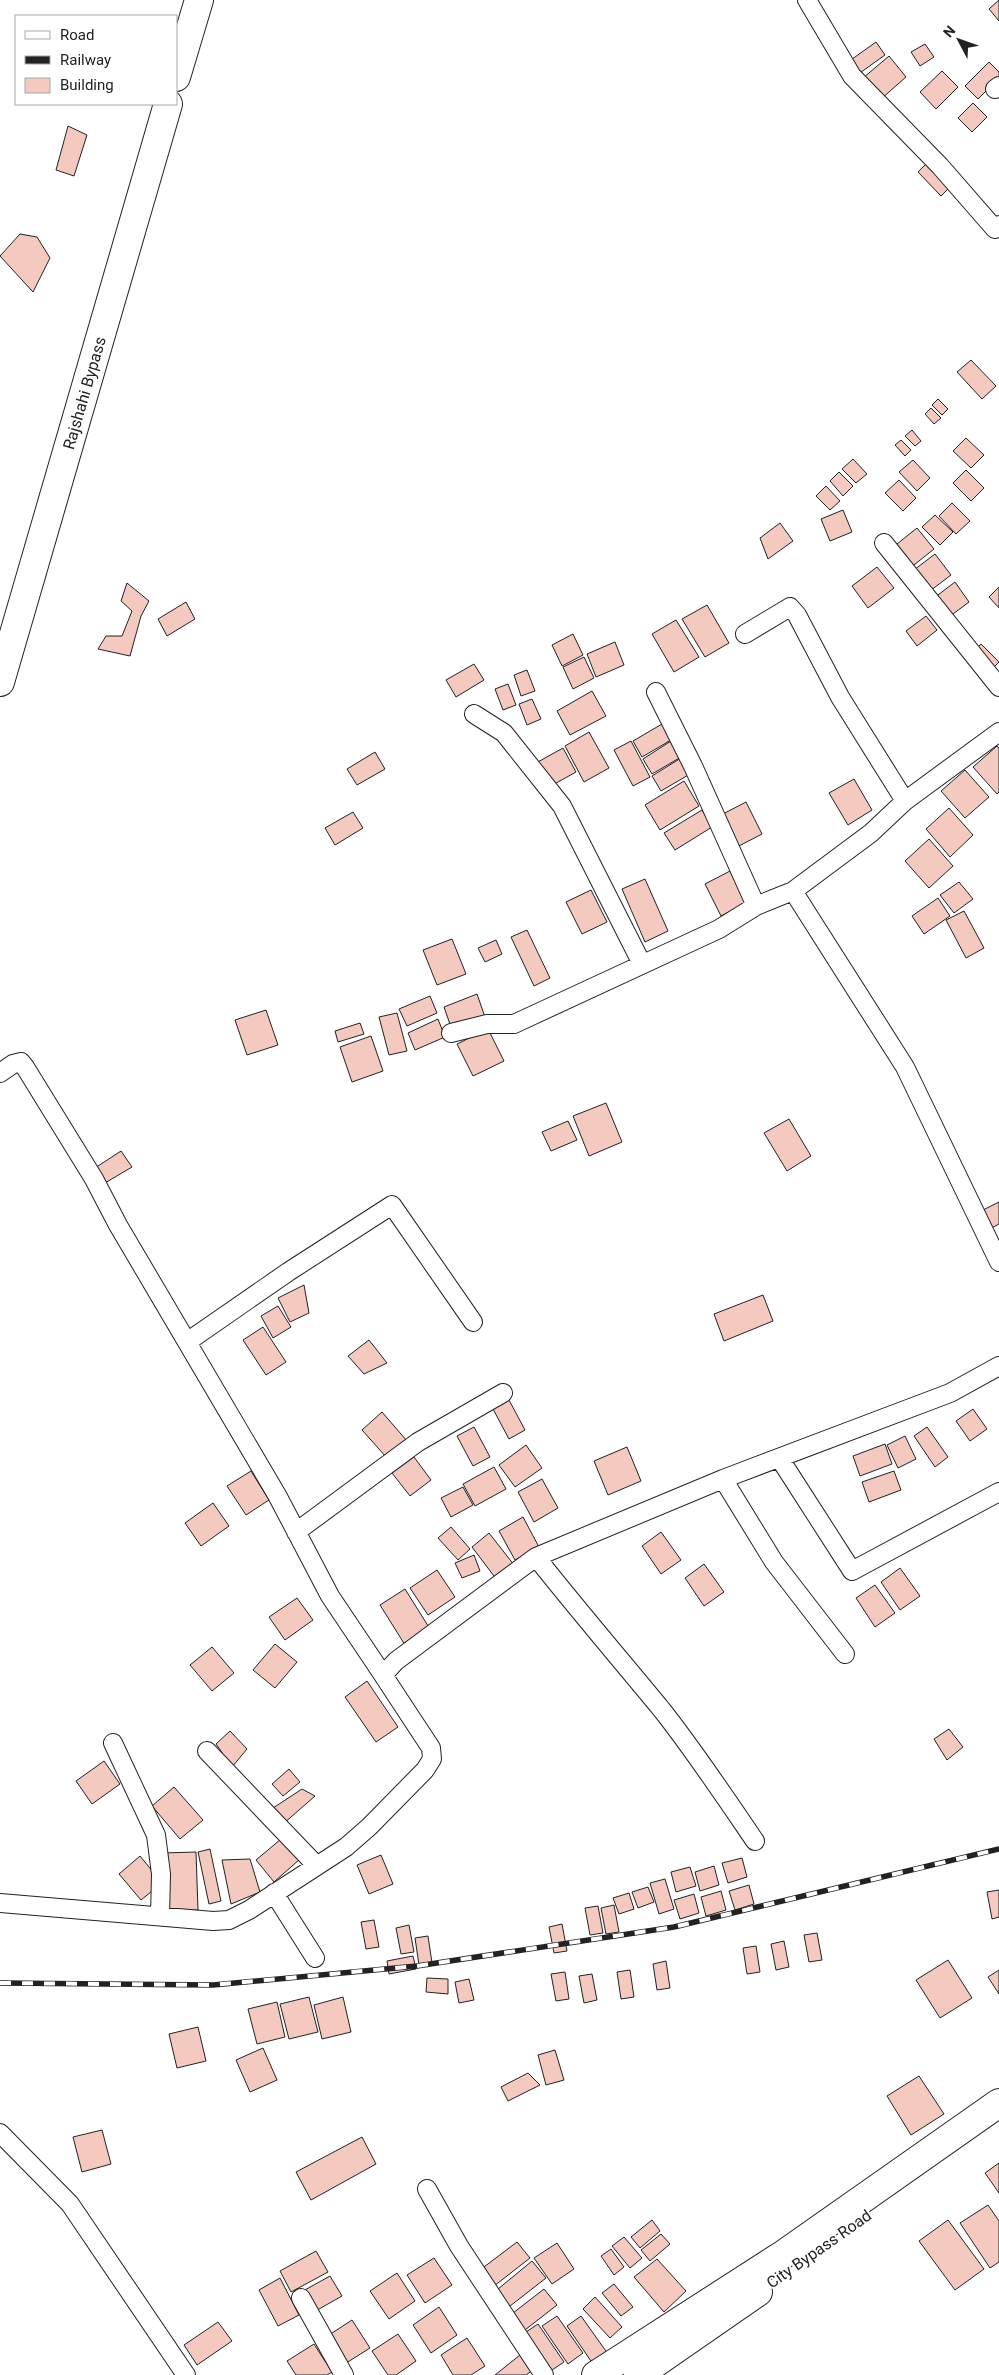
<svg xmlns="http://www.w3.org/2000/svg" width="999" height="2375" font-family="Roboto,sans-serif">
	<rect width="100%" height="100%" fill="#fff"/>
	<path fill="#f3c9c0" stroke="#222" d="M999 0V21L989 9Z
		M876 42 885 55 850 80 841 67Z
		M925 44 934 57 920 66 911 52Z
		M889 56 906 77 881 99 863 78Z
		M989 62 999 72V78L978 99 965 86Z
		M942 71 958 87 936 109 920 92Z
		M973 103 987 117 972 132 958 118Z
		M68 126 87 135 74 176 56 170Z
		M937 153 961 176 941 196 918 172Z
		M20 234 37 237 50 258 33 292 0 256Z
		M971 360 996 386 982 399 957 372Z
		M938 399 948 409 942 415 932 405Z
		M931 408 941 418 934 424 925 414Z
		M912 430 921 441 915 446 905 436Z
		M966 438 984 455 971 468 953 451Z
		M901 440 911 450 905 456 895 445Z
		M853 459 867 474 856 483 842 469Z
		M913 460 930 478 917 491 899 472Z
		M966 470 984 488 971 501 953 483Z
		M839 472 853 486 843 496 830 481Z
		M899 480 916 498 903 511 885 493Z
		M826 486 840 501 830 510 816 496Z
		M952 503 970 521 956 534 939 516Z
		M843 510 852 532 830 541 821 519Z
		M935 515 953 532 940 545 922 527Z
		M780 523 793 541 768 559 760 538Z
		M917 528 934 549 909 569 892 548Z
		M935 554 951 575 926 594 910 573Z
		M877 567 894 588 868 608 852 586Z
		M955 582 969 602 949 617 934 598Z
		M127 583 149 601 141 616 130 656 98 649 106 636H122L132 611 121 601Z
		M999 587V608L989 597Z
		M186 602 195 619 167 636 158 619Z
		M707 605 729 643 705 657 682 619Z
		M926 616 937 630 917 646 906 631Z
		M676 620 699 657 674 672 652 634Z
		M573 634 583 655 562 666 552 645Z
		M615 642 624 665 596 677 587 654Z
		M981 644 999 662 986 675 968 657Z
		M584 657 594 678 573 689 563 667Z
		M474 664 484 680 456 697 446 680Z
		M527 670 535 691 521 696 514 675Z
		M508 684 516 705 503 710 495 689Z
		M592 691 606 716 570 735 557 711Z
		M532 699 541 719 527 725 519 704Z
		M662 724 671 740 642 757 633 741Z
		M589 732 609 768 584 782 565 746Z
		M631 741 650 777 633 786 614 750Z
		M671 741 681 757 652 774 643 759Z
		M997 746 999 748V792L997 794 973 767Z
		M563 748 576 772 540 792 527 768Z
		M375 752 385 769 357 785 347 769Z
		M681 758 690 774 661 791 652 776Z
		M965 770 989 797 965 818 941 791Z
		M854 779 872 810 848 825 829 793Z
		M684 781 699 806 660 830 645 805Z
		M746 802 762 834 737 847 721 815Z
		M949 808 973 835 950 857 926 829Z
		M702 810 712 827 675 850 664 833Z
		M353 812 363 828 335 845 325 828Z
		M929 839 953 866 929 888 905 861Z
		M730 871 746 903 721 916 705 884Z
		M645 879 668 931 645 942 622 889Z
		M959 882 973 899 954 913 940 895Z
		M591 890 607 922 582 934 566 902Z
		M938 898 950 916 924 934 912 916Z
		M964 911 984 948 966 958 946 920Z
		M527 930 550 978 534 986 511 937Z
		M452 939 466 974 437 985 423 950Z
		M496 940 502 954 485 962 478 948Z
		M477 994 485 1017 452 1030 444 1007Z
		M430 996 437 1013 407 1026 399 1009Z
		M266 1010 278 1045 247 1055 235 1020Z
		M397 1013 407 1051 389 1055 379 1017Z
		M438 1019 445 1037 415 1050 408 1033Z
		M360 1023 364 1034 338 1042 335 1031Z
		M488 1029 504 1061 473 1076 457 1044Z
		M371 1036 383 1071 352 1082 340 1047Z
		M606 1103 622 1142 589 1156 573 1116Z
		M789 1119 811 1156 787 1171 764 1133Z
		M568 1121 577 1140 551 1151 542 1132Z
		M121 1151 132 1167 105 1183 95 1168Z
		M999 1202V1224L986 1231 977 1213Z
		M304 1285 309 1313 290 1322 278 1298Z
		M763 1295 773 1321 724 1341 714 1314Z
		M278 1306 291 1327 273 1338 261 1316Z
		M263 1327 286 1362 266 1375 243 1340Z
		M369 1340 387 1363 364 1374 348 1356Z
		M509 1400 525 1430 509 1439 493 1409Z
		M973 1409 987 1429 970 1441 956 1421Z
		M382 1412 407 1441 387 1458 362 1430Z
		M474 1427 490 1457 473 1466 457 1436Z
		M927 1427 948 1457 935 1467 914 1436Z
		M905 1436 916 1459 898 1468 887 1445Z
		M885 1444 892 1464 860 1476 853 1456Z
		M526 1445 542 1468 515 1487 499 1465Z
		M627 1447 641 1481 608 1495 594 1461Z
		M414 1457 431 1480 410 1496 392 1473Z
		M494 1467 506 1489 475 1506 463 1484Z
		M251 1471 269 1500 246 1515 227 1486Z
		M894 1471 901 1490 869 1502 862 1482Z
		M542 1479 558 1508 534 1522 518 1492Z
		M463 1487 473 1505 451 1517 441 1498Z
		M213 1503 229 1526 201 1546 185 1523Z
		M523 1517 539 1547 515 1560 499 1531Z
		M451 1527 470 1549 458 1560 438 1538Z
		M661 1532 681 1560 661 1574 642 1546Z
		M489 1533 518 1570 500 1584 472 1547Z
		M474 1555 480 1571 462 1578 455 1563Z
		M704 1564 724 1592 704 1606 685 1578Z
		M900 1568 920 1596 900 1610 881 1582Z
		M437 1570 455 1597 428 1615 410 1588Z
		M875 1585 895 1613 875 1627 856 1598Z
		M405 1589 430 1629 405 1645 380 1605Z
		M297 1598 313 1620 285 1640 269 1617Z
		M275 1644 297 1662 275 1688 253 1670Z
		M212 1647 234 1673 212 1691 190 1665Z
		M367 1681 398 1727 376 1742 345 1697Z
		M949 1729 963 1747 947 1760 934 1739Z
		M230 1731 247 1749 232 1767 216 1744Z
		M104 1761 120 1784 92 1804 76 1781Z
		M289 1769 300 1782 283 1796 272 1784Z
		M174 1787 203 1820 180 1839 152 1806Z
		M302 1789 315 1796 283 1824 273 1808Z
		M281 1839 300 1859 274 1882 256 1860Z
		M210 1849 221 1901 209 1904 198 1852Z
		M196 1852 198 1910 165 1911 163 1853Z
		M381 1855 393 1884 369 1894 357 1865Z
		M140 1856 162 1883 141 1900 119 1874Z
		M742 1858 747 1877 728 1883 722 1863Z
		M250 1859 260 1892 231 1904 222 1860Z
		M714 1866 719 1885 700 1891 695 1872Z
		M690 1867 696 1886 676 1892 671 1872Z
		M665 1879 674 1909 659 1914 650 1883Z
		M749 1885 754 1904 735 1910 729 1891Z
		M648 1887 654 1902 638 1908 632 1892Z
		M999 1890V1917L992 1919 987 1892Z
		M721 1891 726 1910 706 1916 701 1897Z
		M629 1893 634 1909 619 1914 613 1898Z
		M694 1894 699 1913 680 1919 674 1900Z
		M614 1905 619 1932 606 1934 601 1908Z
		M598 1906 603 1933 590 1935 585 1908Z
		M374 1920 379 1947 366 1949 361 1922Z
		M562 1924 567 1951 554 1953 549 1927Z
		M409 1925 414 1952 401 1954 396 1928Z
		M817 1933 822 1960 809 1962 804 1935Z
		M428 1936 432 1963 419 1965 415 1938Z
		M784 1941 789 1967 776 1970 771 1944Z
		M756 1946 760 1972 747 1974 743 1948Z
		M413 1956 416 1969 389 1974 387 1961Z
		M948 1960 972 1998 940 2018 916 1980Z
		M666 1961 670 1988 657 1990 653 1964Z
		M630 1970 634 1997 621 1999 617 1972Z
		M999 1970V1994L988 1977Z
		M565 1972 569 1999 556 2001 551 1974Z
		M592 1974 597 2000 584 2003 579 1976Z
		M427 1978 448 1979V1994L426 1992Z
		M469 1979 474 2000 459 2003 455 1982Z
		M309 1997 318 2032 289 2039 280 2004Z
		M343 1997 351 2032 322 2039 314 2005Z
		M277 2002 285 2037 257 2044 248 2009Z
		M198 2027 206 2061 177 2068 169 2034Z
		M263 2048 277 2080 250 2092 236 2060Z
		M555 2050 564 2080 546 2085 538 2055Z
		M528 2073 540 2085 508 2101 501 2087Z
		M919 2076 944 2114 911 2135 887 2096Z
		M102 2130 111 2164 82 2172 73 2137Z
		M362 2137 376 2164 311 2200 296 2172Z
		M999 2163V2193L985 2173Z
		M988 2205 999 2221V2262L990 2268 960 2223Z
		M652 2220 660 2231 640 2248 631 2237Z
		M948 2220 984 2269 955 2290 919 2241Z
		M661 2234 670 2244 650 2261 641 2250Z
		M624 2237 642 2258 630 2268 612 2246Z
		M517 2242 530 2258 489 2290 476 2273Z
		M557 2243 574 2269 552 2284 534 2258Z
		M611 2249 624 2267 614 2275 601 2256Z
		M316 2251 328 2272 291 2292 280 2271Z
		M434 2258 452 2285 425 2303 407 2275Z
		M657 2259 686 2291 664 2312 634 2277Z
		M532 2261 546 2278 505 2310 492 2294Z
		M397 2273 415 2301 389 2319 370 2291Z
		M330 2276 342 2296 305 2317 294 2296Z
		M280 2278 299 2315 278 2326 259 2290Z
		M614 2284 633 2307 621 2316 602 2293Z
		M544 2289 557 2305 516 2337 504 2320Z
		M595 2297 622 2327 610 2338 583 2309Z
		M439 2307 457 2335 431 2353 413 2325Z
		M557 2316 583 2353 568 2364 542 2326Z
		M581 2316 608 2354 593 2364 567 2326Z
		M352 2320 370 2348 343 2365 326 2337Z
		M218 2322 232 2341 197 2365 184 2345Z
		M538 2324 564 2362 549 2372 523 2334Z
		M398 2334 416 2361 396 2375H388L372 2351Z
		M467 2338 485 2366 471 2375H453L441 2355Z
		M314 2344 332 2372 327 2375H296L287 2361Z
		M520 2355 533 2370 526 2375H495Z"/>
	<g fill="none" stroke-linecap="round" stroke-linejoin="round">
		<g stroke="#222" stroke-width="20">
			<path id="minor" d="M807 0 852 76 940 166 995 229 999 225
				M995 89 999 86
				M884 543 999 687
				M745 634 790 607 797 615 840 697 905 801
				M656 692 693 766 756 906
				M474 714 504 733 562 806 642 964
				M999 732 905 801 871 833 793 891 905 1067 999 1262
				M451 1033 487 1024H514L719 929 756 906 793 891
				M0 1073 13 1064 21 1062 25 1067 94 1179 118 1225 277 1495 330 1596 383 1675
				M187 1342 288 1272 392 1205 473 1322
				M780 1459 852 1571 999 1492
				M723 1479 774 1562 845 1654
				M296 1532 418 1442 503 1393
				M536 1557C577 1609 620 1659 662 1710 695 1752 725 1797 755 1841
				M113 1743 156 1835 161 1874 160 1916
				M207 1751 316 1865
				M274 1893 315 1958
				M0 1903 213 1921 229 1920 249 1910 346 1847 369 1827 425 1770 432 1759 431 1748 383 1675 396 1661 536 1557 723 1479 950 1393 999 1366
				M0 2133 70 2204 186 2375
				M427 2189 459 2246 544 2375
				M301 2298 344 2375"/>
		</g>
		<g stroke="#222" stroke-width="30">
			<path id="primary" d="M596 2375 784 2254 999 2103
				M638 2375 758 2292"/>
		</g>
		<g stroke="#222" stroke-width="30">
			<g id="trunk">
				<path d="M176 77 199 0"/>
				<path id="s1" d="M0 682 168 104"/>
			</g>
		</g>
		<use href="#minor" stroke="#fff" stroke-width="18"/>
		<use href="#primary" stroke="#fff" stroke-width="28"/>
		<use href="#trunk" stroke="#fff" stroke-width="28"/>
		<g stroke="#222" stroke-width="5.5">
			<path id="rail" d="M0 1983 213 1985 417 1966 674 1927 999 1849"/>
		</g>
		<use href="#rail" stroke="#fff" stroke-width="4" stroke-dasharray="11" stroke-linecap="butt"/>
	</g>
	<g text-anchor="middle" dominant-baseline="central" stroke-width="4" stroke-linejoin="round" paint-order="stroke">
		<g font-size="16" fill="#222" stroke="#fff">
			<text stroke="none"><textPath href="#s1" startOffset="301">Rajshahi Bypass</textPath></text>
			<text transform="translate(819 2249) rotate(-35)">City Bypass Road</text>
		</g>
	</g>
	<rect x="15" y="15" width="162" height="90" fill="#ffffff" stroke="#a7a7a7"/>
	<rect x="25" y="31" width="25" height="8" fill="#ffffff" stroke="#a7a7a7"/>
	<text x="60" y="40" font-size="15" fill="#222222">Road</text>
	<rect x="25" y="56" width="25" height="8" fill="#222222" stroke="#a7a7a7"/>
	<text x="60" y="65" font-size="15" fill="#222222">Railway</text>
	<rect x="25" y="78" width="25" height="15" fill="#f3c9c0" stroke="#a7a7a7"/>
	<text x="60" y="90" font-size="15" fill="#222222">Building</text>
	<g transform="translate(959 40) rotate(311)" stroke="#ffffff" stroke-width="4" paint-order="stroke">
	<path d="M0-4L9 19L0 12L-9 19Z" fill="#222222"/>
	<text y="-8" font-size="14" font-weight="bold" text-anchor="middle" fill="#222222">N</text>
	</g>
</svg>
